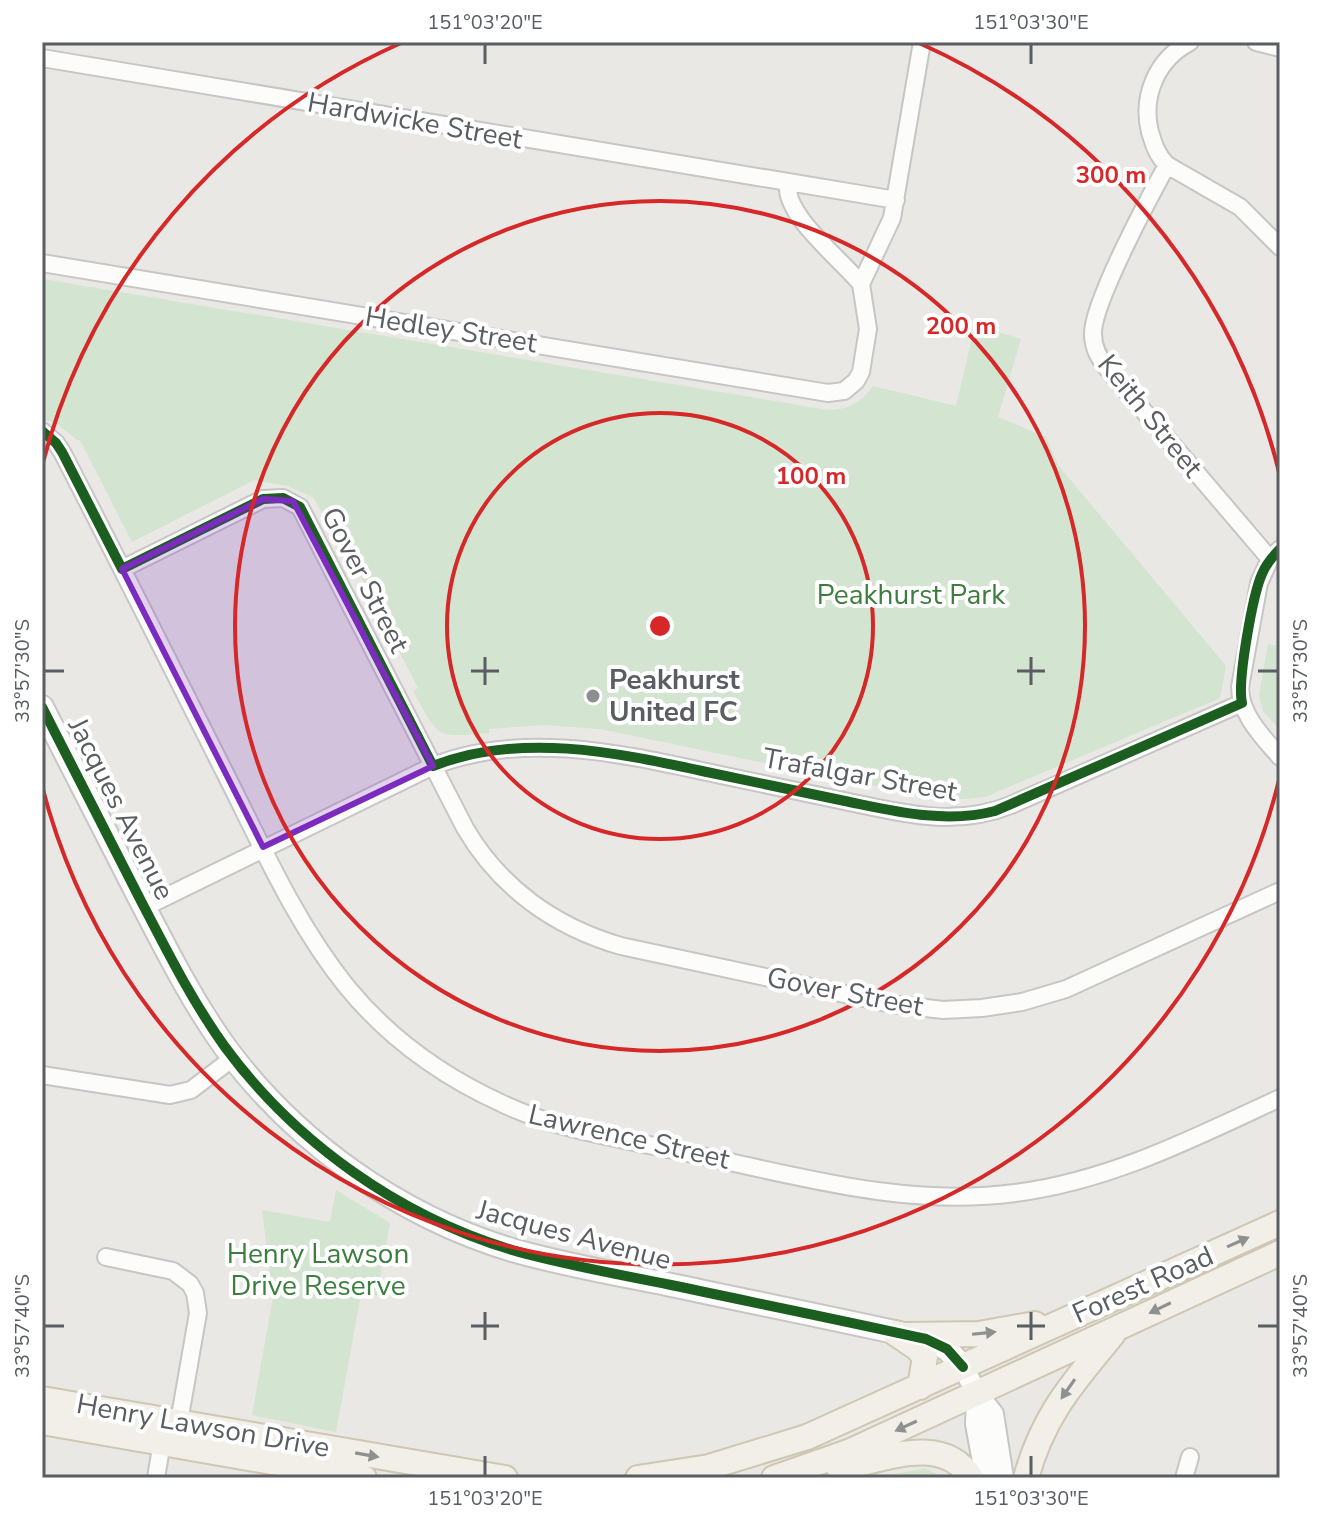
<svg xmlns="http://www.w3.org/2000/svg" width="1322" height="1520" font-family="'Nunito Sans',sans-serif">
	<rect width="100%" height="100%" fill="#e9e8e4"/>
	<path fill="#d3e4d1" d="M42 279 828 410C848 410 862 402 873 386L956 406 975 325 1021 339 998 417 1046 437 1058 465 1226 666 1220 698 985 797 955 800 918 795 600 729 543 725 489 729V733C435 738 439 738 413 691L418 688 342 540 334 535 314 498 288 486 254 480 132 542 80 440H77L56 423 42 419Z
		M1268 644 1280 646V730L1263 711 1259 696Z
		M336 1190 390 1223 377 1296 361 1294 336 1432 252 1415 273 1297 262 1210 330 1222Z
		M925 1468 945 1478H874Z"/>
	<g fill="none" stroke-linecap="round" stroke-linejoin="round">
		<g stroke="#c6c6c6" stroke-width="20">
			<path id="minor" d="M1256 42 1280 48
				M42 58 896 200
				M1167 165C1157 155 1154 145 1150 132 1141 96 1157 59 1190 42
				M788 183C783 215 842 260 861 284
				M42 263 828 393 844 391 856 381 861 372 868 329 861 284 892 218 922 42
				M42 431 56 443 62 452C118 560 172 668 227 777 263 848 296 924 347 987 388 1037 442 1076 501 1103 559 1131 625 1139 688 1153 795 1175 904 1208 1015 1193 1110 1181 1194 1138 1280 1098
				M1280 549 1270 559 1259 583 1240 687C1240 715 1263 737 1280 757
				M1270 559 1107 368C1099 358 1093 348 1093 334 1092 304 1150 196 1167 165L1240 207 1280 247
				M122 569 263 499 283 498 300 507 465 828C500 888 555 927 621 946L891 1004 943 1010 982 1008 1022 1002 1066 989 1280 891
				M145 907 433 766C520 732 614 752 702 771 749 781 797 791 844 801 903 813 953 828 1011 805L1242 703
				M42 1075 170 1095 191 1090 233 1058
				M106 1257 173 1271 190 1284 195 1293 198 1313 179 1422
				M156 1478 162 1442
				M1184 1478 1190 1457"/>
		</g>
		<g stroke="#c6c6c6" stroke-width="24">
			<path id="tertiary" d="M963 1367 977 1394 993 1414 1003 1478
				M977 1394 976 1424 986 1478"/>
		</g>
		<g stroke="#c6c6c6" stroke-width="26">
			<path id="secondary" d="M42 707C75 771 108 836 141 901 167 951 192 1001 225 1047 295 1142 399 1216 512 1250 564 1265 618 1274 671 1285 756 1303 841 1320 926 1339L947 1349 963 1367"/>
		</g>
		<g stroke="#cfc7b4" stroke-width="28">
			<path id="primary" d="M895 1333 917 1348 925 1357 920 1387
				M906 1335 979 1334 1035 1324
				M42 1399 505 1478
				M42 1422 364 1478
				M839 1468C881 1461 942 1432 971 1478
				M638 1478 709 1467 807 1437 1280 1223
				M774 1478 851 1451 1280 1253
				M1026 1478C1043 1415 1073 1383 1113 1334"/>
		</g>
		<use href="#minor" stroke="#fcfcfb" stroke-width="16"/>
		<use href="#tertiary" stroke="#fcfcfb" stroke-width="20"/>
		<use href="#secondary" stroke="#fcfcfb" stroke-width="22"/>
		<use href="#primary" stroke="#f1efe7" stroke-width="24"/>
		<g stroke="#fff" stroke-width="15">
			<path id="cycleway" d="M42 431 56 443 62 452 122 569 263 499 283 498 300 507 433 766C520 732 614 752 702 771 750 781 797 791 845 801 894 811 945 824 995 811L1242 703C1237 681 1253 594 1262 574 1266 564 1273 556 1280 549
				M42 707C75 771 108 836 141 901 167 951 192 1001 225 1047 295 1142 399 1216 512 1250 564 1265 618 1274 671 1285 756 1303 841 1320 926 1339L947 1349 963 1367"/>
		</g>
		<use href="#cycleway" stroke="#1b5e20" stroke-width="10"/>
	</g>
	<defs><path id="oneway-solid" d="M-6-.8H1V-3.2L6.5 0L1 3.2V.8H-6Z" transform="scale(2)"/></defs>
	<g fill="#8f9090">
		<use href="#oneway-solid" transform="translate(1238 1242) rotate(-24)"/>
		<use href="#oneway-solid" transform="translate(1160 1308) rotate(154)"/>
		<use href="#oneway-solid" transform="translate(984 1333) rotate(-6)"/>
		<use href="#oneway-solid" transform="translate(1068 1389) rotate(125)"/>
		<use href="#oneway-solid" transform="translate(906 1426) rotate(155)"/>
		<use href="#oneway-solid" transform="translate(367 1455) rotate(10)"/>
	</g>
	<path fill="#7b2cbf" fill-opacity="0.2" stroke="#7b2cbf" stroke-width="6" stroke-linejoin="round" d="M263 499 293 501 433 766 263 847 122 569Z"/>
	<path fill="none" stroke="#5a5d61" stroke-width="3" d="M485 44V64M1031 44V64M485 657V685M1031 657V685M44 671H64M471 671H499M1017 671H1045M1258 671H1278M485 1312V1340M1031 1312V1340M44 1326H64M471 1326H499M1017 1326H1045M1258 1326H1278M485 1456V1476M1031 1456V1476"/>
	<g fill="none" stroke="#d62828" stroke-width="4">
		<circle cx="660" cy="626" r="213"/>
		<circle cx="660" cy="626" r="425"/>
		<path d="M1279 780A638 638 0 0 1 42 786M42 466A638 638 0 0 1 401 43M919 43A638 638 0 0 1 1279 472"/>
	</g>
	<circle fill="#8c8e8f" stroke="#fff" stroke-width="3" cx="593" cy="696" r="8"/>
	<g text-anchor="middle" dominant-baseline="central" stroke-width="8" stroke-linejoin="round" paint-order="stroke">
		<g font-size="28" fill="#5a5d61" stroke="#fff">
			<text transform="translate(415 121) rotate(10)">Hardwicke Street</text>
			<text transform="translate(451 330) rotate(9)">Hedley Street</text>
			<text transform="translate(1150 416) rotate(51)">Keith Street</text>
			<text transform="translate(365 580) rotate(63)">Gover Street</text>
			<text transform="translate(860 775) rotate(10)">Trafalgar Street</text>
			<text transform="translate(121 809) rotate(63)">Jacques Avenue</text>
			<text transform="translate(845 992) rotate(11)">Gover Street</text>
			<text transform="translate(629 1137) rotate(13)">Lawrence Street</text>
			<text transform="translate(574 1235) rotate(15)">Jacques Avenue</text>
			<text transform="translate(1143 1285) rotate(-24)">Forest Road</text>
			<text transform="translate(203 1426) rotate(10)">Henry Lawson Drive</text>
		</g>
		<g font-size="28" fill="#3d7e3f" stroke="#fff">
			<text x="911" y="595">Peakhurst Park</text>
			<text x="318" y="1254">Henry Lawson<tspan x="318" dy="32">Drive Reserve</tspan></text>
		</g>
		<g font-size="28" font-weight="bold" fill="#5a5d61" stroke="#fff" text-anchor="start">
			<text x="609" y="680">Peakhurst<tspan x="609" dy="32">United FC</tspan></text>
		</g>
	</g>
	<circle cx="660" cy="626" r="12" fill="#d62828" stroke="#fff" stroke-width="4"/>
	<g font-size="24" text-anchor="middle" font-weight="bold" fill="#d62828" stroke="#fff" stroke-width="8" stroke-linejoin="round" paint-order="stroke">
		<text x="1111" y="183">300 m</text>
		<text x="961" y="334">200 m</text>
		<text x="811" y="484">100 m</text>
	</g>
	<rect width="1322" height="1520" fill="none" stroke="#ffffff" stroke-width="88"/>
	<rect x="44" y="44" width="1234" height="1432" fill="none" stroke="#5a5d61" stroke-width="3"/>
	<g font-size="20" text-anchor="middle" fill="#5a5d61">
		<text x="485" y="29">151°03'20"E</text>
		<text x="1031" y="29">151°03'30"E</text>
		<text transform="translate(22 671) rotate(-90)" y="7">33°57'30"S</text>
		<text transform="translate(1300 671) rotate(-90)" y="7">33°57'30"S</text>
		<text transform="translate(22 1326) rotate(-90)" y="7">33°57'40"S</text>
		<text transform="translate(1300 1326) rotate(-90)" y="7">33°57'40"S</text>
		<text x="485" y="1505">151°03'20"E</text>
		<text x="1031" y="1505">151°03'30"E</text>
	</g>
</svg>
